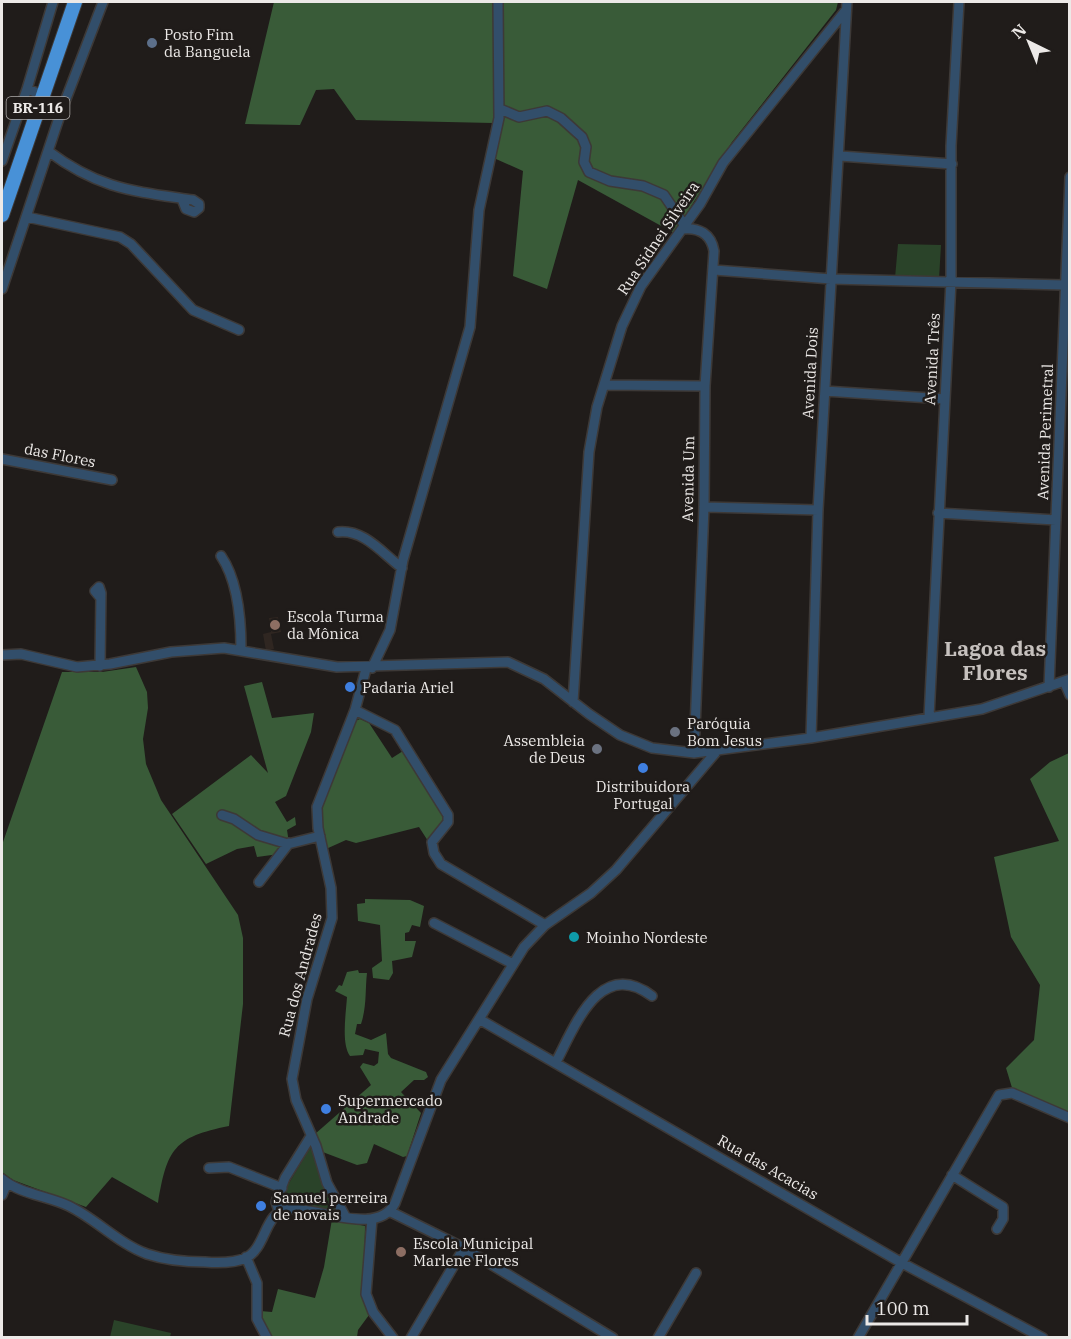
<svg xmlns="http://www.w3.org/2000/svg" width="1071" height="1339" font-family="'IBM Plex Serif',serif">
	<rect width="100%" height="100%" fill="#201c1a"/>
	<path fill="#2f2621" d="M278 617 281 632 271 634 274 649 266 651 263 634 271 632 269 618Z"/>
	<path fill="#2a4329" d="M898 244 941 245 939 279 895 278Z
		M310 1148 312 1149 337 1211 290 1204 283 1198V1193Z
		M114 1320 171 1333 170 1337H110Z"/>
	<path fill="#395b38" d="M274 2H838L836 10 732 142 674 233 578 180 547 289 513 276 523 171 496 159 493 123 356 120 334 89 316 90 300 125 245 124Z
		M136 667 147 692 148 708 143 739 146 764 161 800 238 915 243 938V1004L229 1126C174 1137 167 1149 158 1203L112 1177 86 1207 13 1180 2 1172V845L62 672H102Z
		M262 682 272 718 314 713 311 732 286 796 275 802 287 822 295 817 296 825 287 830 289 843 279 854 257 857 254 846 237 849 206 864 172 814 251 755 268 773 244 686Z
		M360 719 369 723 392 758 403 751 446 822 428 841 419 827 356 843 346 840 326 849C311 804 338 762 355 721Z
		M1069 753V1115L1013 1091 1006 1068 1034 1040 1040 985 1011 937 994 857 1059 841 1030 779 1050 762Z
		M365 899 410 900 424 906 420 927 412 925 409 932 405 933V941H416L412 957 392 961 393 973 389 980 373 978 372 968 382 961 380 925 358 921 357 904 365 903Z
		M358 970 359 973H367C365 990 367 1006 361 1024H357L355 1034 371 1040 386 1033 388 1054 391 1058 426 1072 428 1077 424 1080H414L401 1092 421 1113 407 1156 403 1157 374 1144 367 1163 357 1165 320 1151 315 1134 371 1085 360 1067 363 1063 374 1066 378 1063 379 1052 365 1049 363 1055 350 1056C341 1044 346 1013 347 997L335 991 339 985 342 986 347 972Z
		M332 1219 365 1226 364 1298 369 1315 358 1330 357 1337H271L262 1324 260 1311 272 1312 278 1289 315 1298 324 1267Z"/>
	<g fill="none" stroke-linecap="round" stroke-linejoin="round">
		<g stroke="#3d3937" stroke-width="12">
			<path id="minor" d="M43 95 27 89 53 2
				M500 109 519 117 547 111 561 118 582 137 586 147 584 162 589 172 610 181 643 186 664 195 685 226
				M48 151C99 189 132 191 193 200L199 204V208L194 212 186 209 182 199
				M840 156 952 164
				M2 161 27 89
				M27 217 120 237 131 244 193 310 239 330
				M682 229C699 227 711 234 714 251L705 386 704 507 694 753
				M714 270 831 279 1064 285
				M2 289 61 112 103 2
				M604 385 705 386
				M825 391 945 399
				M2 459 112 480
				M704 507 818 510
				M938 513 1056 520
				M338 532C364 529 382 553 402 568
				M221 556C238 581 241 619 241 649
				M100 597 95 591 99 587 101 593 100 666
				M2 655 21 654 77 667 110 664 171 652 224 648 337 667 508 662 544 679 589 714 620 735 652 748 694 753 811 738 982 709 1070 679
				M372 668 390 630 403 560 470 327 479 210 499 118 498 2
				M1064 681 1070 695
				M1049 687 1070 177
				M573 702 589 452 597 407 622 326 641 286 700 204 723 163 846 10
				M355 710 395 730 448 815V822L432 842 434 853 441 864 545 925
				M929 717 951 281V146L959 2
				M811 738 818 510 847 2
				M222 815 234 819 258 835 288 844 320 836
				M259 882 289 843
				M434 923 513 964
				M479 1019 902 1263 1043 1338
				M556 1062C575 1026 600 957 652 996
				M209 1168 229 1167 282 1188
				M952 1175 1003 1207V1219L997 1229
				M2 1179C20 1194 48 1196 69 1206 96 1219 119 1244 147 1254 165 1260 185 1262 205 1262 218 1263 234 1263 246 1258 267 1247 264 1211 289 1209 319 1207 378 1237 395 1203L441 1080 524 947 545 925 591 893 616 870 716 752
				M2 1195 7 1183
				M279 1211 276 1202 285 1178 311 1136
				M391 1212 464 1248 613 1338
				M345 1216 327 1183 316 1146 296 1100 292 1079 307 999 332 918 331 888 318 828 317 807 355 710 366 669
				M372 1219 366 1294 373 1312 393 1338
				M246 1257 257 1283V1319L267 1338
				M411 1338 464 1248
				M658 1338 696 1273
				M858 1338 999 1095 1012 1093 1070 1118"/>
		</g>
		<g stroke="#3d3937" stroke-width="16">
			<path id="highway" d="M2 215 75 2"/>
		</g>
		<use href="#minor" stroke="#324e6a" stroke-width="9"/>
		<use href="#highway" stroke="#4891d7" stroke-width="14"/>
	</g>
	<circle fill="#5c6f8a" stroke="#201c1a" stroke-width="2" cx="152" cy="43" r="6"/>
	<g fill="#8d6e63" stroke="#201c1a" stroke-width="2">
		<circle cx="275" cy="625" r="6"/>
		<circle cx="401" cy="1252" r="6"/>
	</g>
	<g fill="#3f7fe0" stroke="#201c1a" stroke-width="2">
		<circle cx="350" cy="687" r="6"/>
		<circle cx="643" cy="768" r="6"/>
		<circle cx="326" cy="1109" r="6"/>
		<circle cx="261" cy="1206" r="6"/>
	</g>
	<g fill="#6b7280" stroke="#201c1a" stroke-width="2">
		<circle cx="675" cy="732" r="6"/>
		<circle cx="597" cy="749" r="6"/>
	</g>
	<circle fill="#0f9aa8" stroke="#201c1a" stroke-width="2" cx="574" cy="937" r="6"/>
	<g text-anchor="middle" dominant-baseline="central" stroke-width="5" stroke-linejoin="round" paint-order="stroke">
		<rect fill="#201c1a" stroke="#afacaa" stroke-width="1.5" x="6.5" y="97" width="63" height="22" rx="4.5"/>
		<g font-size="14" font-weight="bold" fill="#ece9e7">
			<text x="38" y="108">BR-116</text>
		</g>
		<g font-size="15" fill="#ece9e7" stroke="#201c1a" text-anchor="start">
			<text x="164" y="34">Posto Fim<tspan x="164" dy="17">da Banguela</tspan></text>
			<text x="287" y="616">Escola Turma<tspan x="287" dy="17">da Mônica</tspan></text>
			<text x="362" y="687">Padaria Ariel</text>
			<text x="687" y="723">Paróquia<tspan x="687" dy="17">Bom Jesus</tspan></text>
			<text x="585" y="740" text-anchor="end">Assembleia<tspan x="585" dy="17">de Deus</tspan></text>
			<text x="643" y="786" text-anchor="middle">Distribuidora<tspan x="643" dy="17">Portugal</tspan></text>
			<text x="586" y="937">Moinho Nordeste</text>
			<text x="338" y="1100">Supermercado<tspan x="338" dy="17">Andrade</tspan></text>
			<text x="273" y="1197">Samuel perreira<tspan x="273" dy="17">de novais</tspan></text>
			<text x="413" y="1243">Escola Municipal<tspan x="413" dy="17">Marlene Flores</tspan></text>
		</g>
		<g font-size="15" fill="#ece9e7" stroke="#201c1a">
			<text transform="translate(658 238) rotate(-56)">Rua Sidnei Silveira</text>
			<text transform="translate(932 359) rotate(-87)">Avenida Três</text>
			<text transform="translate(810 373) rotate(-87)">Avenida Dois</text>
			<text transform="translate(1045 432) rotate(-88)">Avenida Perimetral</text>
			<text transform="translate(60 455) rotate(11)">das Flores</text>
			<text transform="translate(688 479) rotate(-89)">Avenida Um</text>
			<text transform="translate(300 975) rotate(-75)">Rua dos Andrades</text>
			<text transform="translate(768 1167) rotate(30)">Rua das Acacias</text>
		</g>
		<g font-size="21" font-weight="bold" fill="#c6c1be" stroke="#201c1a">
			<text x="995" y="648">Lagoa das<tspan x="995" dy="24">Flores</tspan></text>
		</g>
	</g>
	<rect width="1071" height="1339" fill="none" stroke="#ece9e7" stroke-width="6"/>
	<g transform="translate(1029 42) rotate(317)" stroke="#201c1a" stroke-width="4.5" paint-order="stroke">
	<path d="M0-4.5L10 22L0 15L-10 22Z" fill="#ece9e7"/>
	<text y="-9" font-size="16" font-weight="bold" text-anchor="middle" fill="#ece9e7">N</text>
	</g>
	<path d="M867 1315v9h100v-9" fill="none" stroke="#ece9e7" stroke-width="3"/>
	<text x="876" y="1315" font-size="18" fill="#ece9e7" stroke="#201c1a" stroke-width="4.5" paint-order="stroke">100 m</text>
</svg>
